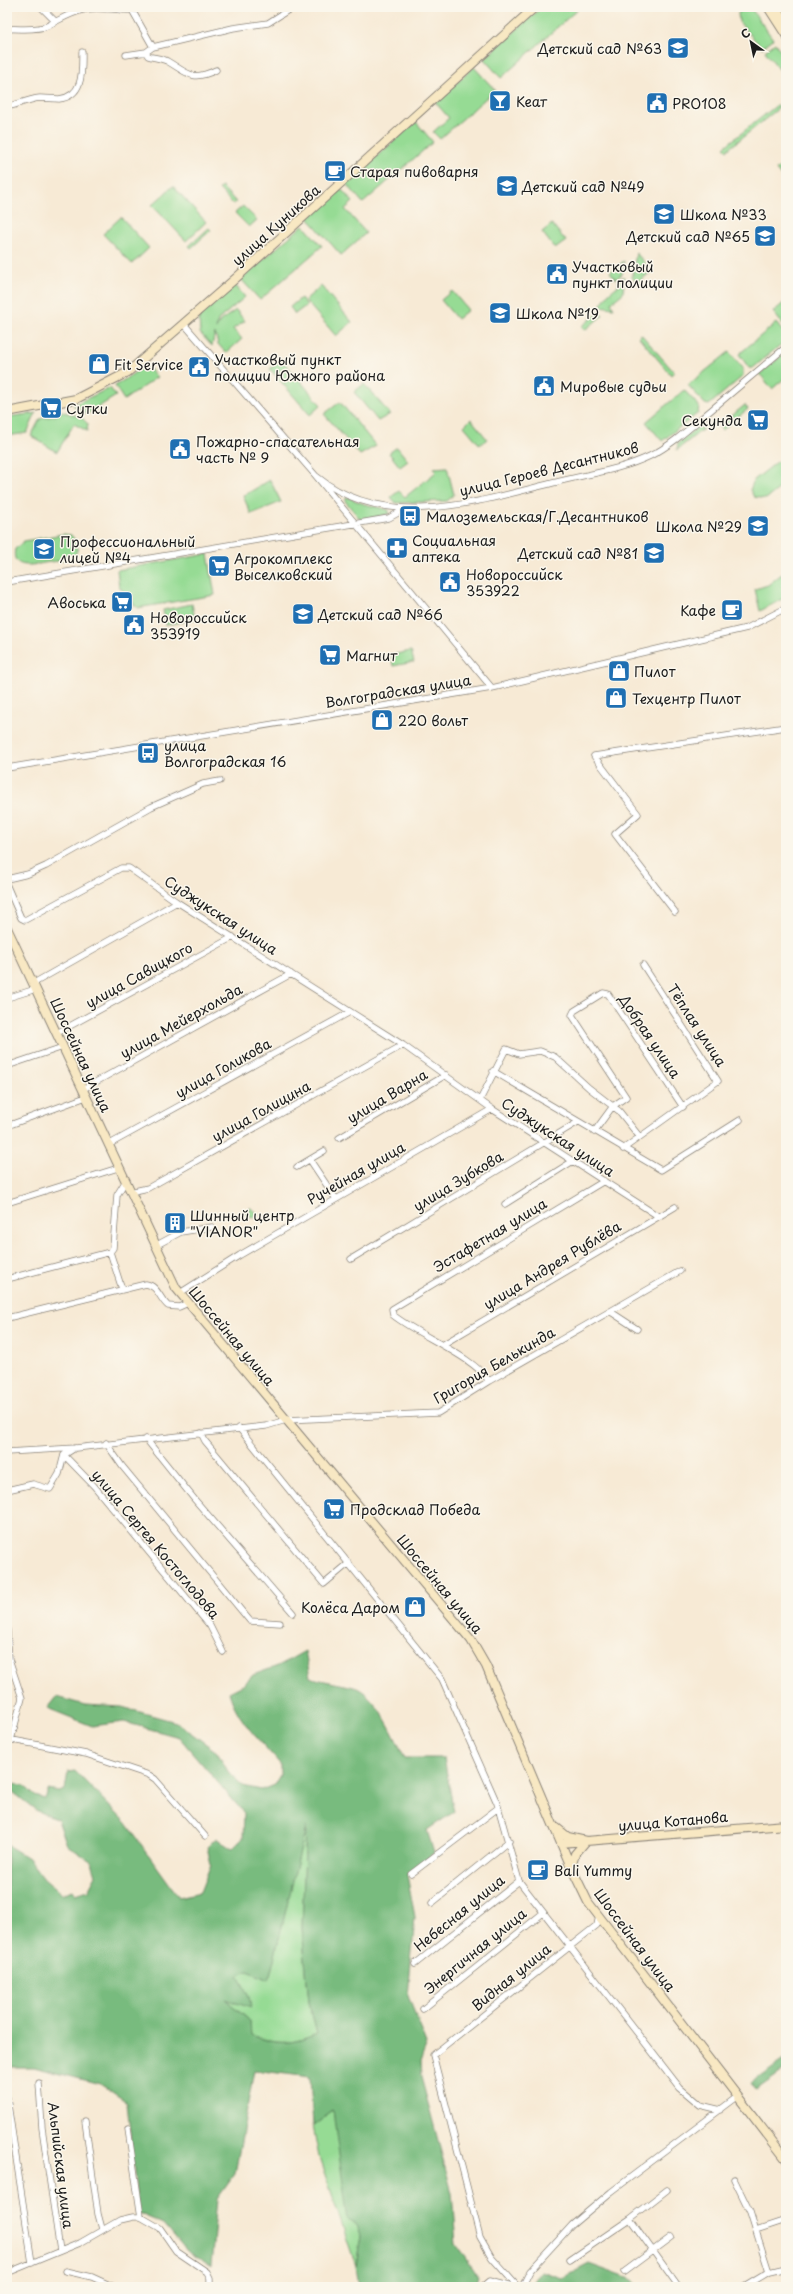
<svg xmlns="http://www.w3.org/2000/svg" width="793" height="2294" font-family="'Playpen Sans',sans-serif">
	<rect width="100%" height="100%" fill="#fbf7ec"/>
	<filter id="ink" filterUnits="userSpaceOnUse"><feTurbulence type="fractalNoise" baseFrequency=".025" numOctaves="2"/><feDisplacementMap in="SourceGraphic" scale="8" xChannelSelector="R" yChannelSelector="G"/><feConvolveMatrix kernelMatrix="1 2 1 2 8 2 1 2 1" color-interpolation-filters="sRGB"/></filter>
	<filter id="wash" filterUnits="userSpaceOnUse"><feTurbulence type="fractalNoise" baseFrequency=".012" numOctaves="4" result="noise"/><feDisplacementMap in="SourceGraphic" scale="16" xChannelSelector="R" yChannelSelector="G"/><feGaussianBlur stdDeviation="0.9" result="paint"/><feColorMatrix in="noise" values="0 0 0 0 0 0 0 0 0 0 0 0 0 0 0 0 0 1.4 0 .05"/><feComposite in="paint" operator="in"/></filter>
	<g filter="url(#wash)">
		<rect width="100%" height="100%" fill="#f7ead5"/>
		<path fill="#96db94" stroke="#597c58" d="M542 7H580L501 78 484 59Z
			M747 7H750L773 39 762 48 739 22 738 13Z
			M775 43 786 59V78L765 51Z
			M474 67 495 90 440 139 433 132 449 118 435 102Z
			M777 105 779 108 727 150 724 147Z
			M416 122 433 142 363 203 346 183Z
			M786 162V183L776 170Z
			M173 186 206 222 186 241 152 205Z
			M222 187 236 202 233 204 219 189Z
			M341 189 353 202 345 209 366 233 341 255 308 218Z
			M243 206 257 220 249 227 235 213Z
			M121 217 149 248 132 264 103 234Z
			M552 224 566 241 555 249 542 232Z
			M303 225 322 246 260 300 241 279Z
			M209 228 211 230 191 248 189 246Z
			M636 253 652 271 637 283 632 277Z
			M624 261 622 274 616 279 610 272Z
			M623 277H625L623 293 611 303 614 308 600 306 608 294 620 284 618 281Z
			M235 285 245 297 218 320 216 329 220 321 236 310 245 321 233 329 242 339 226 353 218 344 215 333 212 346 200 333 199 317Z
			M321 286 352 322 336 336 305 300Z
			M452 291 468 310 457 319 441 300Z
			M301 298 307 305 295 314 290 307Z
			M786 301V328L773 312Z
			M600 312 603 315 585 330 582 326Z
			M776 323 784 333 785 341 753 368H749L739 354Z
			M641 334 674 372 671 375 639 337Z
			M729 352 743 368V376L709 405 705 404 688 385Z
			M786 352V377L772 389 760 374Z
			M281 359 321 405 310 415 270 369Z
			M146 365 157 377 124 400 115 386Z
			M364 384 390 414 378 421 354 392Z
			M110 388 116 396 87 414 73 405Z
			M684 390 699 406 698 413 662 441 646 422Z
			M340 402 376 446 360 455 324 414Z
			M745 405 748 409 722 430 719 426Z
			M57 410 81 417 88 424 87 431 74 424 57 452 31 436 40 419 57 415Z
			M36 413 27 433 7 436V417Z
			M471 419 487 439 480 445 464 426Z
			M700 425 703 429 677 450 678 443Z
			M397 447 408 461 400 467 389 453Z
			M786 455V483L766 499 754 497 750 490 754 480Z
			M447 467 454 495 447 501 396 503 391 497 399 491 405 497 436 472 433 468Z
			M270 480 281 502 251 514 243 496Z
			M347 497 364 504 389 510V514L361 520 345 501Z
			M63 534 71 535 77 543C78 549 77 554 72 557 66 561 57 561 50 562 37 564 10 572 15 549L24 541Z
			M208 554 215 595 137 608 119 586 117 570Z
			M783 573 786 577V597L760 611 755 589 768 585Z
			M192 604 195 619 166 625 163 610Z
			M411 651 414 662 393 666 391 655Z
			M250 1207 257 1214 256 1218 243 1214 244 1210 249 1212Z
			M306 1825 302 1928 309 2002 317 2034C290 2045 278 2045 250 2035V2021L224 1998 249 1996 238 1976 247 1971 269 1980Z
			M333 2111 342 2165 361 2235 356 2266 319 2157 313 2126Z"/>
		<path fill="#78bb7e" stroke="#4a6c4d" fill-rule="evenodd" d="M305 1651 310 1677C323 1682 352 1685 359 1689 379 1700 395 1738 405 1758H444L454 1812 427 1830 434 1853 407 1875 415 1917 408 1996 427 2044 420 2062 421 2077 452 2193 456 2244 477 2276 473 2287H359L356 2266 361 2235 357 2225 348 2220 333 2111 313 2126 310 2077 254 2070 235 2174 217 2199 211 2266 187 2251 164 2224 138 2213 127 2102 100 2084 34 2067H7V1845L28 1858 44 1879 62 1894 73 1890 76 1894 88 1890 96 1875 92 1862 67 1845 58 1820 37 1811 9 1789V1784L24 1785 35 1796 45 1799 48 1790 60 1792 65 1790 68 1772 75 1771 125 1822 179 1897 200 1892 211 1864 207 1847 216 1838 232 1849 243 1838 244 1813 179 1737 124 1722 92 1726 47 1708 56 1697 85 1705 122 1707 176 1722 217 1752 229 1773 243 1786 261 1790 274 1785 280 1775V1764C261 1741 237 1721 229 1692L243 1685 253 1675 278 1666ZM306 1827 302 1928 309 2002 317 2034C290 2045 278 2045 251 2035L250 2021 225 1999 251 2008 249 1996 238 1976 247 1971 269 1980Z
			M786 2059V2069L756 2090 751 2083Z
			M589 2264 635 2281 638 2287H530L541 2271 562 2278Z"/>
	</g>
	<g filter="url(#ink)">
		<g fill="none" stroke-linecap="round" stroke-linejoin="round">
			<g stroke="#8a8378" stroke-width="7">
				<path id="street" d="M41 7 54 20
					M132 10 153 47
					M7 29C20 28 35 31 47 26 61 19 71 12 87 9 106 6 126 14 145 7
					M146 52 148 56C154 58 161 58 167 61 188 73 191 82 216 70
					M126 55 146 52 153 47 233 28 268 23 293 7
					M7 107C18 104 30 99 40 98 47 98 53 99 59 99 84 96 82 71 82 52
					M184 324 316 476 492 688
					M316 476C386 533 479 501 557 482 587 474 621 470 650 456 672 445 691 427 710 411 735 390 761 368 786 347
					M7 582 389 518 405 509
					M7 768 492 688 747 628 786 608
					M7 879 28 874 46 866 151 807 203 784 220 781
					M7 886 21 918 25 920 121 868H129L177 902 403 1045 492 1109 658 1216
					M675 912 615 834 638 814 594 756 786 727
					M34 983 177 902
					M7 998 36 989
					M57 1033 233 937
					M7 1066 63 1047
					M493 1071 661 1170 740 1120
					M83 1089 291 974
					M480 1100 506 1049 519 1054 540 1051 555 1057 589 1088 619 1111 639 1136
					M7 1126 86 1097
					M594 1132 613 1106 626 1097 572 1015 574 1011 603 993 608 994 683 1107
					M339 1138 446 1075
					M108 1145 350 1012
					M623 1149 718 1081 643 965
					M310 1160 336 1199
					M297 1167 324 1151
					M130 1192 148 1188 403 1045
					M7 1203 118 1168
					M505 1204 573 1161
					M155 1246 181 1232 212 1227
					M110 1252 122 1289
					M351 1259 578 1122
					M7 1279 110 1252 113 1248 117 1195 125 1182
					M180 1293 240 1255 492 1109
					M611 1312 637 1329
					M7 1318 146 1284C158 1286 159 1298 168 1306L179 1307 188 1303
					M442 1345 675 1207
					M489 1381C473 1356 419 1336 393 1315L392 1309 604 1181
					M239 1428 442 1679 497 1803 519 1881 680 2088 700 2105 721 2110
					M201 1433 205 1441 324 1584 349 1563
					M146 1439 195 1500 293 1613
					M106 1443 122 1466 250 1621 280 1623
					M7 1452 76 1448 266 1426 286 1420 438 1413 489 1381 680 1271
					M64 1455 94 1486 210 1626 223 1652
					M7 1490 33 1484 50 1489 59 1474 64 1455 75 1448
					M7 1630 9 1659 22 1698 11 1740
					M7 1739 86 1754 149 1775 155 1779 205 1836
					M411 1874 498 1808
					M432 1903 509 1841
					M415 1964 519 1881
					M423 2009 543 1913
					M39 2083 42 2128 60 2251
					M7 2098 32 2263
					M85 2121 98 2214 102 2229
					M128 2129 141 2217
					M734 2179 750 2212 769 2272
					M630 2219 679 2287
					M756 2230 786 2220
					M570 2260 630 2219 667 2190
					M66 2271 92 2277 114 2287
					M624 2272 671 2237
					M7 2273 80 2243 120 2220 133 2217H141L160 2228 176 2251 207 2272 210 2278V2287
					M482 2287 489 2281 512 2287
					M518 2287 492 2258 480 2237 433 2055 597 1925 599 1916
					M522 2287 530 2271 572 2225 611 2192 737 2097
					M744 2287 769 2272 786 2268"/>
			</g>
			<g stroke="#8a8378" stroke-width="10">
				<path id="secondary" d="M768 7 786 35
					M775 7 786 23
					M7 412 76 399 128 372 236 278 535 7
					M7 928 176 1288 471 1640 486 1666 571 1867 588 1902 786 2159
					M557 1828 568 1837 586 1841 575 1854 571 1867
					M561 1843 786 1825"/>
			</g>
			<use href="#street" stroke="#fff" stroke-width="5.5"/>
			<use href="#secondary" stroke="#f8e8c3" stroke-width="8"/>
		</g>
	</g>
	<defs>
		<g id="school-square" transform="scale(1.15)"><rect x="-9" y="-9" width="18" height="18" rx="4" fill="#1f6fb2" stroke="#fbf7ec"/><path d="M0-5L7-2L0 1L-7-2ZM-4 1L0 2.5L4 1V4Q0 6-4 4Z" fill="#fff"/></g>
		<g id="bar-square" transform="scale(1.15)"><rect x="-9" y="-9" width="18" height="18" rx="4" fill="#1f6fb2" stroke="#fbf7ec"/><path d="M-6-5H6L.8 .8V4.5H3.5V6h-7V4.5H-.8V.8Z" fill="#fff"/></g>
		<g id="civic-square" transform="scale(1.15)"><rect x="-9" y="-9" width="18" height="18" rx="4" fill="#1f6fb2" stroke="#fbf7ec"/><path d="M-.6-6.5H3V-4.5H.6V-3L4-1V1h2V6H-6V1h2V-1L-.6-3ZM-1.2 2.5V6h2.4V2.5Z" fill="#fff"/></g>
		<g id="cafe-square" transform="scale(1.15)"><rect x="-9" y="-9" width="18" height="18" rx="4" fill="#1f6fb2" stroke="#fbf7ec"/><path d="M-5.5-4.5H6V0H3Q3 3.5 0 3.5H-2.5Q-5.5 3.5-5.5 0ZM3-3.2v2h1.7v-2ZM-6 4.5H4V6H-6Z" fill="#fff"/></g>
		<g id="shop-square" transform="scale(1.15)"><rect x="-9" y="-9" width="18" height="18" rx="4" fill="#1f6fb2" stroke="#fbf7ec"/><path d="M-5-2.5h2.3a2.7 3.5 0 0 1 5.4 0H5L5.5 6h-11ZM-1.5-2.5h3a1.5 2.3 0 0 0-3 0Z" fill="#fff"/></g>
		<g id="supermarket-square" transform="scale(1.15)"><rect x="-9" y="-9" width="18" height="18" rx="4" fill="#1f6fb2" stroke="#fbf7ec"/><path d="M-6-5.5h2.5l.6 2H6L4.5 2H-2.5L-4.4-4H-6ZM-1.5 3.2a1.3 1.3 0 1 0 .1 0ZM3 3.2a1.3 1.3 0 1 0 .1 0Z" fill="#fff"/></g>
		<g id="bus-square" transform="scale(1.15)"><rect x="-9" y="-9" width="18" height="18" rx="4" fill="#1f6fb2" stroke="#fbf7ec"/><path d="M-5-6H5V4H4V6H2V4H-2V6H-4V4H-5ZM-3.5-4V0h7V-4ZM-3.5 1.2v1.5H-2V1.2ZM2 1.2v1.5H3.5V1.2Z" fill="#fff"/></g>
		<g id="pharmacy-square" transform="scale(1.15)"><rect x="-9" y="-9" width="18" height="18" rx="4" fill="#1f6fb2" stroke="#fbf7ec"/><path d="M-2-6h4v4h4v4h-4v4h-4v-4h-4v-4h4Z" fill="#fff"/></g>
		<g id="university-square" transform="scale(1.15)"><rect x="-9" y="-9" width="18" height="18" rx="4" fill="#1f6fb2" stroke="#fbf7ec"/><path d="M0-5L7-2L0 1L-7-2ZM-4 1L0 2.5L4 1V4Q0 6-4 4Z" fill="#fff"/></g>
		<g id="building-square" transform="scale(1.15)"><rect x="-9" y="-9" width="18" height="18" rx="4" fill="#1f6fb2" stroke="#fbf7ec"/><path d="M-4-6H4V6H1V3H-1V6H-4ZM-2.5-4.3h1.7v1.8h-1.7ZM.8-4.3h1.7v1.8H.8ZM-2.5-1h1.7V.8h-1.7ZM.8-1h1.7V.8H.8Z" fill="#fff"/></g>
	</defs>
	<g fill-rule="evenodd">
		<use href="#school-square" x="678" y="48"/>
		<use href="#bar-square" x="500" y="101"/>
		<use href="#civic-square" x="657" y="103"/>
		<use href="#cafe-square" x="335" y="171"/>
		<use href="#school-square" x="507" y="186"/>
		<use href="#school-square" x="664" y="214"/>
		<use href="#school-square" x="765" y="236"/>
		<use href="#civic-square" x="557" y="274"/>
		<use href="#school-square" x="500" y="313"/>
		<use href="#shop-square" x="99" y="364"/>
		<use href="#civic-square" x="199" y="367"/>
		<use href="#civic-square" x="544" y="386"/>
		<use href="#supermarket-square" x="51" y="408"/>
		<use href="#supermarket-square" x="758" y="420"/>
		<use href="#civic-square" x="180" y="449"/>
		<use href="#bus-square" x="410" y="516"/>
		<use href="#school-square" x="758" y="526"/>
		<use href="#pharmacy-square" x="397" y="548"/>
		<use href="#university-square" x="44" y="549"/>
		<use href="#school-square" x="654" y="553"/>
		<use href="#supermarket-square" x="219" y="566"/>
		<use href="#civic-square" x="450" y="582"/>
		<use href="#supermarket-square" x="122" y="602"/>
		<use href="#cafe-square" x="732" y="610"/>
		<use href="#school-square" x="303" y="614"/>
		<use href="#civic-square" x="134" y="625"/>
		<use href="#supermarket-square" x="330" y="655"/>
		<use href="#shop-square" x="619" y="671"/>
		<use href="#shop-square" x="616" y="698"/>
		<use href="#shop-square" x="382" y="720"/>
		<use href="#bus-square" x="148" y="753"/>
		<use href="#building-square" x="175" y="1223"/>
		<use href="#supermarket-square" x="334" y="1509"/>
		<use href="#shop-square" x="415" y="1607"/>
		<use href="#cafe-square" x="538" y="1870"/>
	</g>
	<g text-anchor="middle" dominant-baseline="central" stroke-width="3" stroke-linejoin="round" paint-order="stroke">
		<g font-size="14" fill="#1c1c1c" stroke="#fbf7ec" text-anchor="start">
			<text x="662" y="48" text-anchor="end">Детский сад №63</text>
			<text x="516" y="101">Кеат</text>
			<text x="672" y="103">PRO108</text>
			<text x="350" y="171">Старая пивоварня</text>
			<text x="522" y="186">Детский сад №49</text>
			<text x="680" y="214">Школа №33</text>
			<text x="750" y="236" text-anchor="end">Детский сад №65</text>
			<text x="572" y="266">Участковый<tspan x="572" dy="16">пункт полиции</tspan></text>
			<text x="516" y="313">Школа №19</text>
			<text x="214" y="359">Участковый пункт<tspan x="214" dy="16">полиции Южного района</tspan></text>
			<text x="114" y="364">Fit Service</text>
			<text x="560" y="386">Мировые судьи</text>
			<text x="66" y="408">Сутки</text>
			<text x="742" y="420" text-anchor="end">Секунда</text>
			<text x="196" y="441">Пожарно-спасательная<tspan x="196" dy="16">часть № 9</tspan></text>
			<text x="426" y="516">Малоземельская/Г.Десантников</text>
			<text x="742" y="526" text-anchor="end">Школа №29</text>
			<text x="412" y="540">Социальная<tspan x="412" dy="16">аптека</tspan></text>
			<text x="60" y="541">Профессиональный<tspan x="60" dy="16">лицей №4</tspan></text>
			<text x="638" y="553" text-anchor="end">Детский сад №81</text>
			<text x="234" y="558">Агрокомплекс<tspan x="234" dy="16">Выселковский</tspan></text>
			<text x="466" y="574">Новороссийск<tspan x="466" dy="16">353922</tspan></text>
			<text x="106" y="602" text-anchor="end">Авоська</text>
			<text x="716" y="610" text-anchor="end">Кафе</text>
			<text x="318" y="614">Детский сад №66</text>
			<text x="150" y="617">Новороссийск<tspan x="150" dy="16">353919</tspan></text>
			<text x="346" y="655">Магнит</text>
			<text x="634" y="671">Пилот</text>
			<text x="632" y="698">Техцентр Пилот</text>
			<text x="398" y="720">220 вольт</text>
			<text x="164" y="745">улица<tspan x="164" dy="16">Волгоградская 16</tspan></text>
			<text x="190" y="1215">Шинный центр<tspan x="190" dy="16">"VIANOR"</tspan></text>
			<text x="350" y="1509">Продсклад Победа</text>
			<text x="400" y="1607" text-anchor="end">Колёса Даром</text>
			<text x="554" y="1870">Bali Yummy</text>
		</g>
		<g font-size="14" fill="#1c1c1c" stroke="#fbf7ec">
			<text transform="translate(276 225) rotate(-42)">улица Куникова</text>
			<text transform="translate(549 469) rotate(-14)">улица Героев Десантников</text>
			<text transform="translate(398 691) rotate(-9)">Волгоградская улица</text>
			<text transform="translate(221 915) rotate(33)">Суджукская улица</text>
			<text transform="translate(139 975) rotate(-29)">улица Савицкого</text>
			<text transform="translate(181 1021) rotate(-29)">улица Мейерхольда</text>
			<text transform="translate(697 1025) rotate(57)">Тёплая улица</text>
			<text transform="translate(650 1036) rotate(56)">Добрая улица</text>
			<text transform="translate(81 1055) rotate(65)">Шоссейная улица</text>
			<text transform="translate(223 1068) rotate(-29)">улица Голикова</text>
			<text transform="translate(387 1096) rotate(-31)">улица Варна</text>
			<text transform="translate(261 1111) rotate(-29)">улица Голицина</text>
			<text transform="translate(558 1137) rotate(33)">Суджукская улица</text>
			<text transform="translate(356 1173) rotate(-30)">Ручейная улица</text>
			<text transform="translate(458 1181) rotate(-31)">улица Зубкова</text>
			<text transform="translate(490 1235) rotate(-31)">Эстафетная улица</text>
			<text transform="translate(552 1265) rotate(-31)">улица Андрея Рублёва</text>
			<text transform="translate(232 1336) rotate(50)">Шоссейная улица</text>
			<text transform="translate(494 1365) rotate(-30)">Григория Белькинда</text>
			<text transform="translate(156 1544) rotate(50)">улица Сергея Костоглодова</text>
			<text transform="translate(440 1584) rotate(50)">Шоссейная улица</text>
			<text transform="translate(673 1821) rotate(-5)">улица Котанова</text>
			<text transform="translate(459 1913) rotate(-39)">Небесная улица</text>
			<text transform="translate(635 1940) rotate(53)">Шоссейная улица</text>
			<text transform="translate(475 1951) rotate(-39)">Энергичная улица</text>
			<text transform="translate(511 1977) rotate(-39)">Видная улица</text>
			<text transform="translate(61 2165) rotate(83)">Альпийская улица</text>
		</g>
	</g>
	<rect width="793" height="2294" fill="none" stroke="#fbf7ec" stroke-width="24"/>
	<g transform="translate(751 42) rotate(327)" stroke="#fbf7ec" stroke-width="3" paint-order="stroke">
	<path d="M0-3L7 15L0 10L-7 15Z" fill="#1c1c1c"/>
	<text y="-6" font-size="11" font-weight="bold" text-anchor="middle" fill="#1c1c1c">С</text>
	</g>
</svg>
